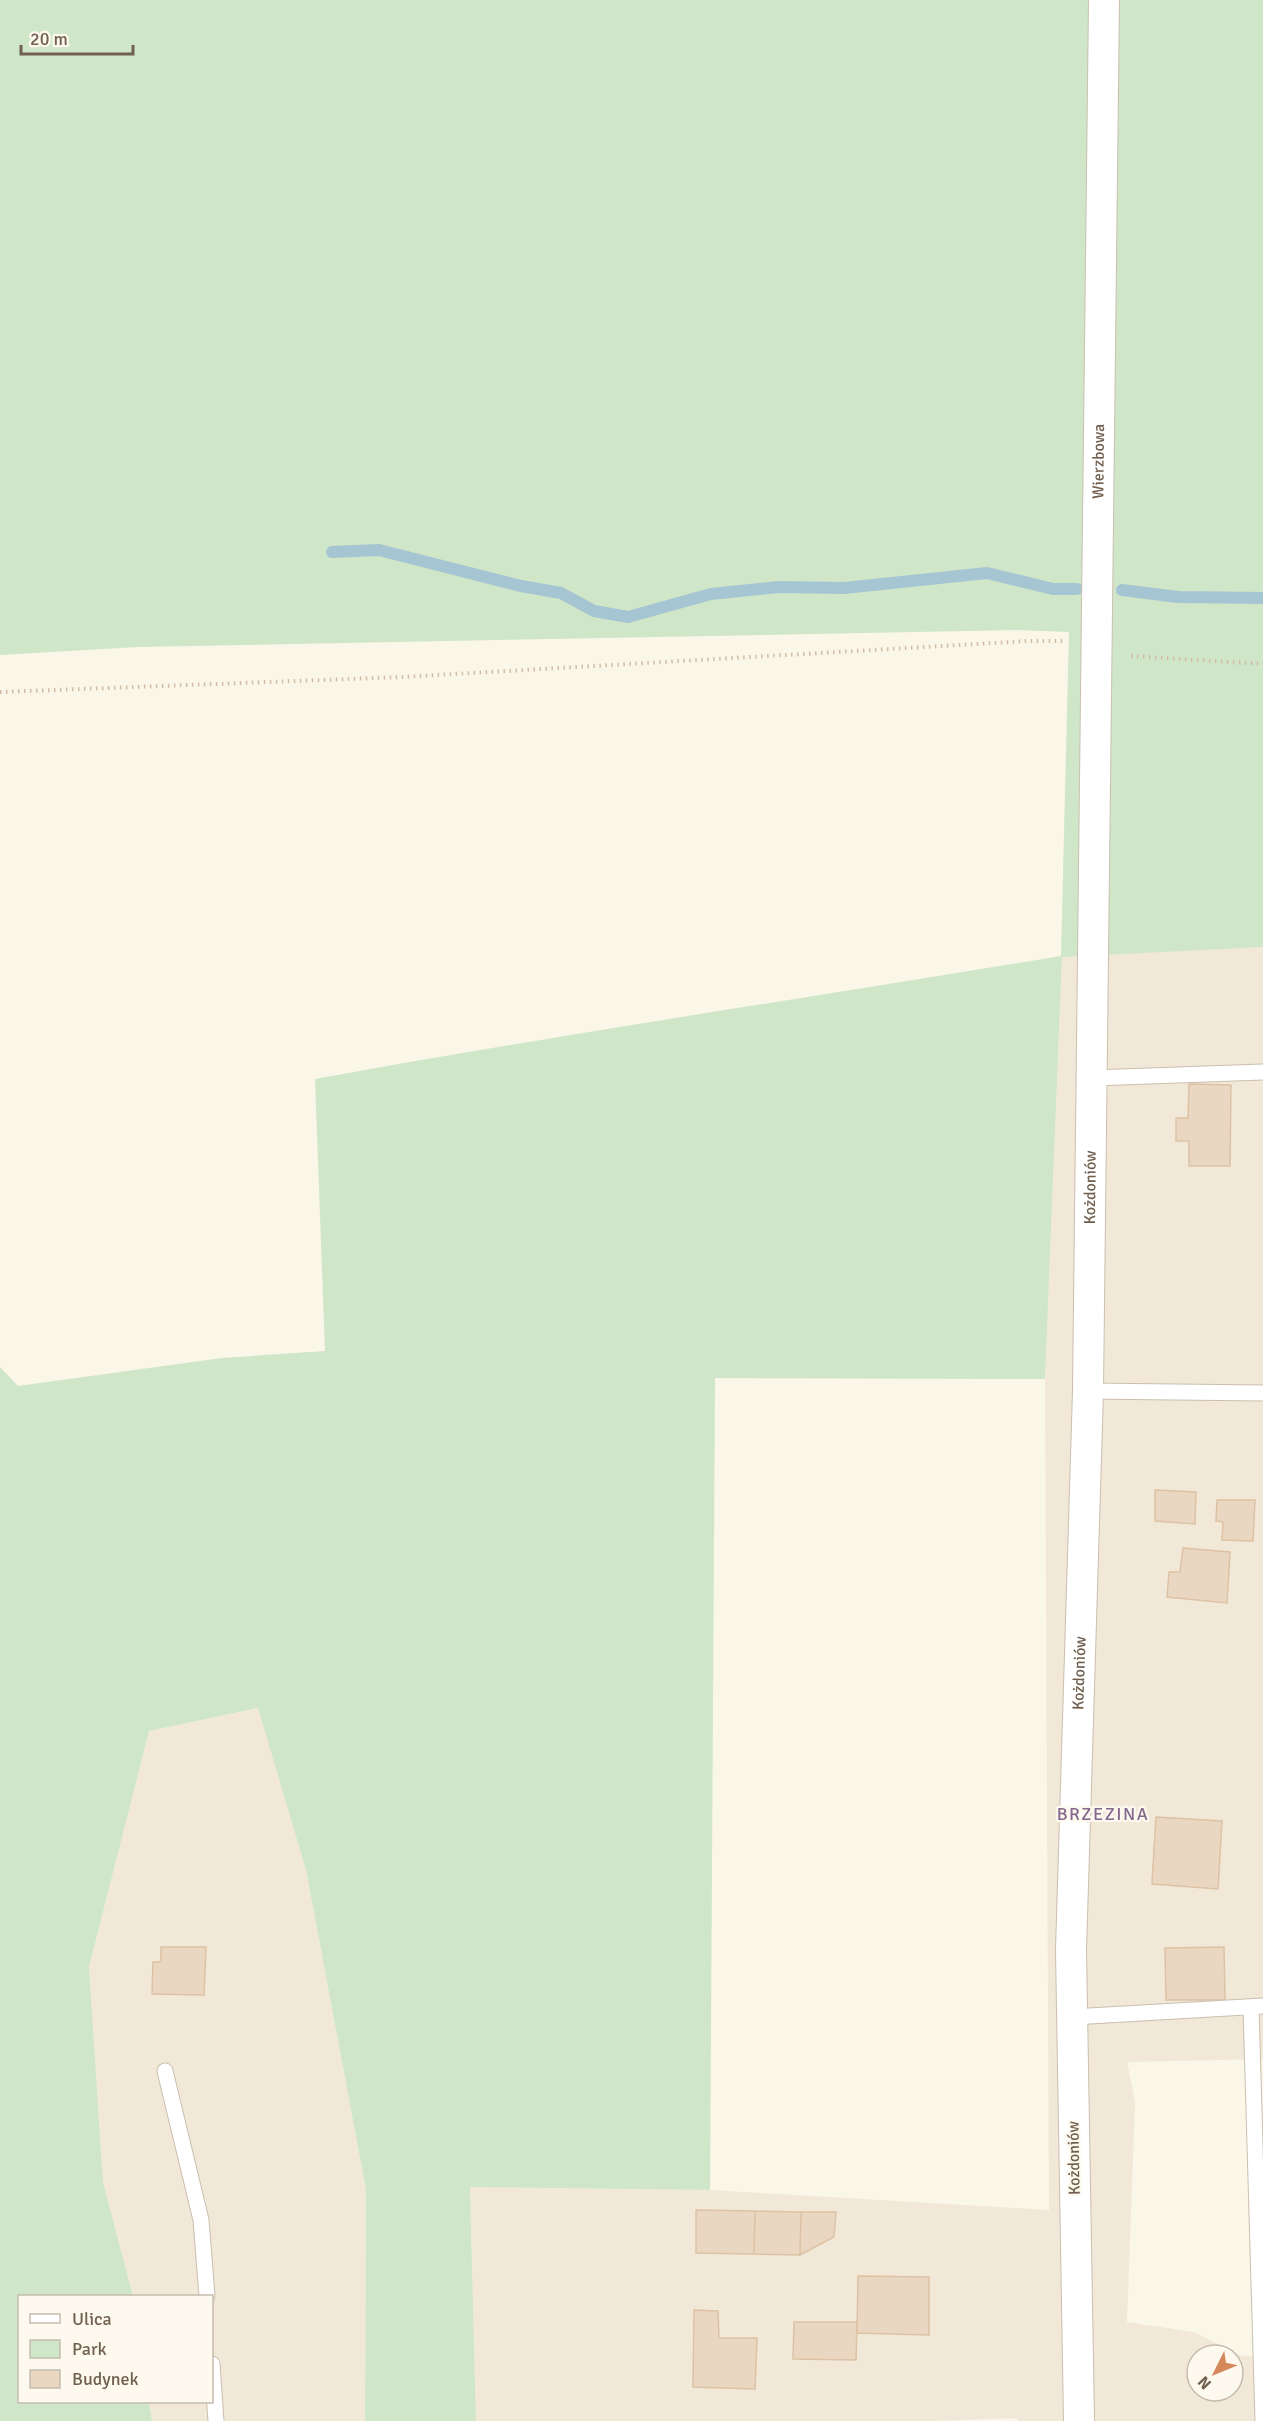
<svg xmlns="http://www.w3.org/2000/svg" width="1263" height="2421" font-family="Signika,sans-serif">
	<rect width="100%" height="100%" fill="#faf6e8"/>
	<path fill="#f1e8d8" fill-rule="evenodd" d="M1263 947V2059L1127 2062 1135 2102 1127 2322 1194 2332 1242 2356 1263 2355V2421H1018V2418L937 2421H476L470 2187 710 2190 1049 2210 1045 1379 1062 956ZM1197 2355H1233V2391H1197Z
		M259 1708 306 1870 366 2190 365 2421H152L149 2402H212V2296H133L103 2182 89 1967 149 1731Z"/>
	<path fill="#d0e6c8" d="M0 0H1263V947L1062 957 1045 1379 715 1378 710 2190 470 2187 476 2421H365L366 2190 306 1870 258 1708 149 1731 89 1967 103 2182 133 2296H20V2402H149L152 2421H0V1367L18 1386 222 1358 325 1351 315 1079C563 1034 813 997 1061 956L1069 632 1017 630 138 647 0 655Z"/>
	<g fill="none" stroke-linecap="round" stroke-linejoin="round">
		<path stroke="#a6c5d2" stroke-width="12" d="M332 552 379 550 521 586 561 593 594 611 628 617 711 594 779 587 844 588 987 573 1053 589H1077
			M1122 590 1178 597 1263 598"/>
	</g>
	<path fill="#ead7c1" stroke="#ddc2a5" stroke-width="1.5" d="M1189 1084 1231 1085 1230 1166H1189V1141H1176V1118H1188Z
		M1155 1490 1196 1492 1195 1524 1155 1521Z
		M1217 1500H1255L1253 1541 1222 1540 1223 1522 1216 1521Z
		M1183 1548 1230 1552 1227 1603 1167 1597 1169 1572H1180Z
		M1156 1817 1222 1821 1218 1889 1152 1884Z
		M161 1947H206L204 1995 152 1994 153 1962H161Z
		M1224 1947 1225 2000H1166L1165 1948Z
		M696 2210 755 2211 754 2254 696 2253Z
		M755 2211 801 2212 800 2255 754 2254Z
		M801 2212H836L834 2237 800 2255Z
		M858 2276 929 2277V2335L857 2333Z
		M694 2310 718 2311 719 2338H757L755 2389 693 2387Z
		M794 2322H857L856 2360 793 2359Z"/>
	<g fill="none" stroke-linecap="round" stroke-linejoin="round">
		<g stroke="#cbbfaf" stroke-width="17">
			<path id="lane" d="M1092 1078 1263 1072
				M1088 1391 1263 1393
				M1251 2007 1263 2421
				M1072 2017 1263 2006
				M165 2071 201 2220 207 2296
				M212 2364 216 2421"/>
		</g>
		<g stroke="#cbbfaf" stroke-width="32">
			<g id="street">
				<path id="s1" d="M1079 2421 1071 1950 1088 1391 1104 0"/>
			</g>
		</g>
		<path stroke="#d1bda6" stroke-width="4" stroke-dasharray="1.5 4.5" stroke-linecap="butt" d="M1131 656 1263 664
			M0 692 402 677 1029 641H1064"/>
		<use href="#lane" stroke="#fff" stroke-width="15"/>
		<use href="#street" stroke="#fff" stroke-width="30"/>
	</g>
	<g text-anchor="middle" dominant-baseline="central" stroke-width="4.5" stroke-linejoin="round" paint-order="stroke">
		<g font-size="16" fill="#71604f" stroke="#fdf9ee">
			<text stroke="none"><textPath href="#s1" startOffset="1960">Wierzbowa</textPath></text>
			<text stroke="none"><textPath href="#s1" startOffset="1234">Kożdoniów</textPath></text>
			<text stroke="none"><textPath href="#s1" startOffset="748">Kożdoniów</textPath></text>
			<text transform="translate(1074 2158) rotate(-91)">Kożdoniów</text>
		</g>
		<g font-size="18" letter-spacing="1.5" fill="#86678d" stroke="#fdf9ee">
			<text x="1103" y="1814">BRZEZINA</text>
		</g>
	</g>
	<rect x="18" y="2295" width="195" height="108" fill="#fdf9ee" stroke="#c5bcae" stroke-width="1.5"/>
	<rect x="30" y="2314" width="30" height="9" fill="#ffffff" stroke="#c5bcae" stroke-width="1.5"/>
	<text x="72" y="2325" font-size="18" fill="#71604f">Ulica</text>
	<rect x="30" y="2340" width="30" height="18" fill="#d0e6c8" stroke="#c5bcae" stroke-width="1.5"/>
	<text x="72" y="2355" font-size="18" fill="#71604f">Park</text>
	<rect x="30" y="2370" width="30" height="18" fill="#ead7c1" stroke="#c5bcae" stroke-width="1.5"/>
	<text x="72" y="2385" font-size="18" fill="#71604f">Budynek</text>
	<g transform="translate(1215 2373) rotate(227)"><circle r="28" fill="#fdf9ee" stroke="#c5bcae" stroke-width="1.5"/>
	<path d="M0-4.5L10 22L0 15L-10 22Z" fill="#d5885c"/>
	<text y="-9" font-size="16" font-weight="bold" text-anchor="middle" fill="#71604f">N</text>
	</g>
	<path d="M21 45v9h112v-9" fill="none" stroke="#71604f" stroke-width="3"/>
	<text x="30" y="45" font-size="18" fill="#71604f" stroke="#fdf9ee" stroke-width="4.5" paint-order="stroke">20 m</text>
</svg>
